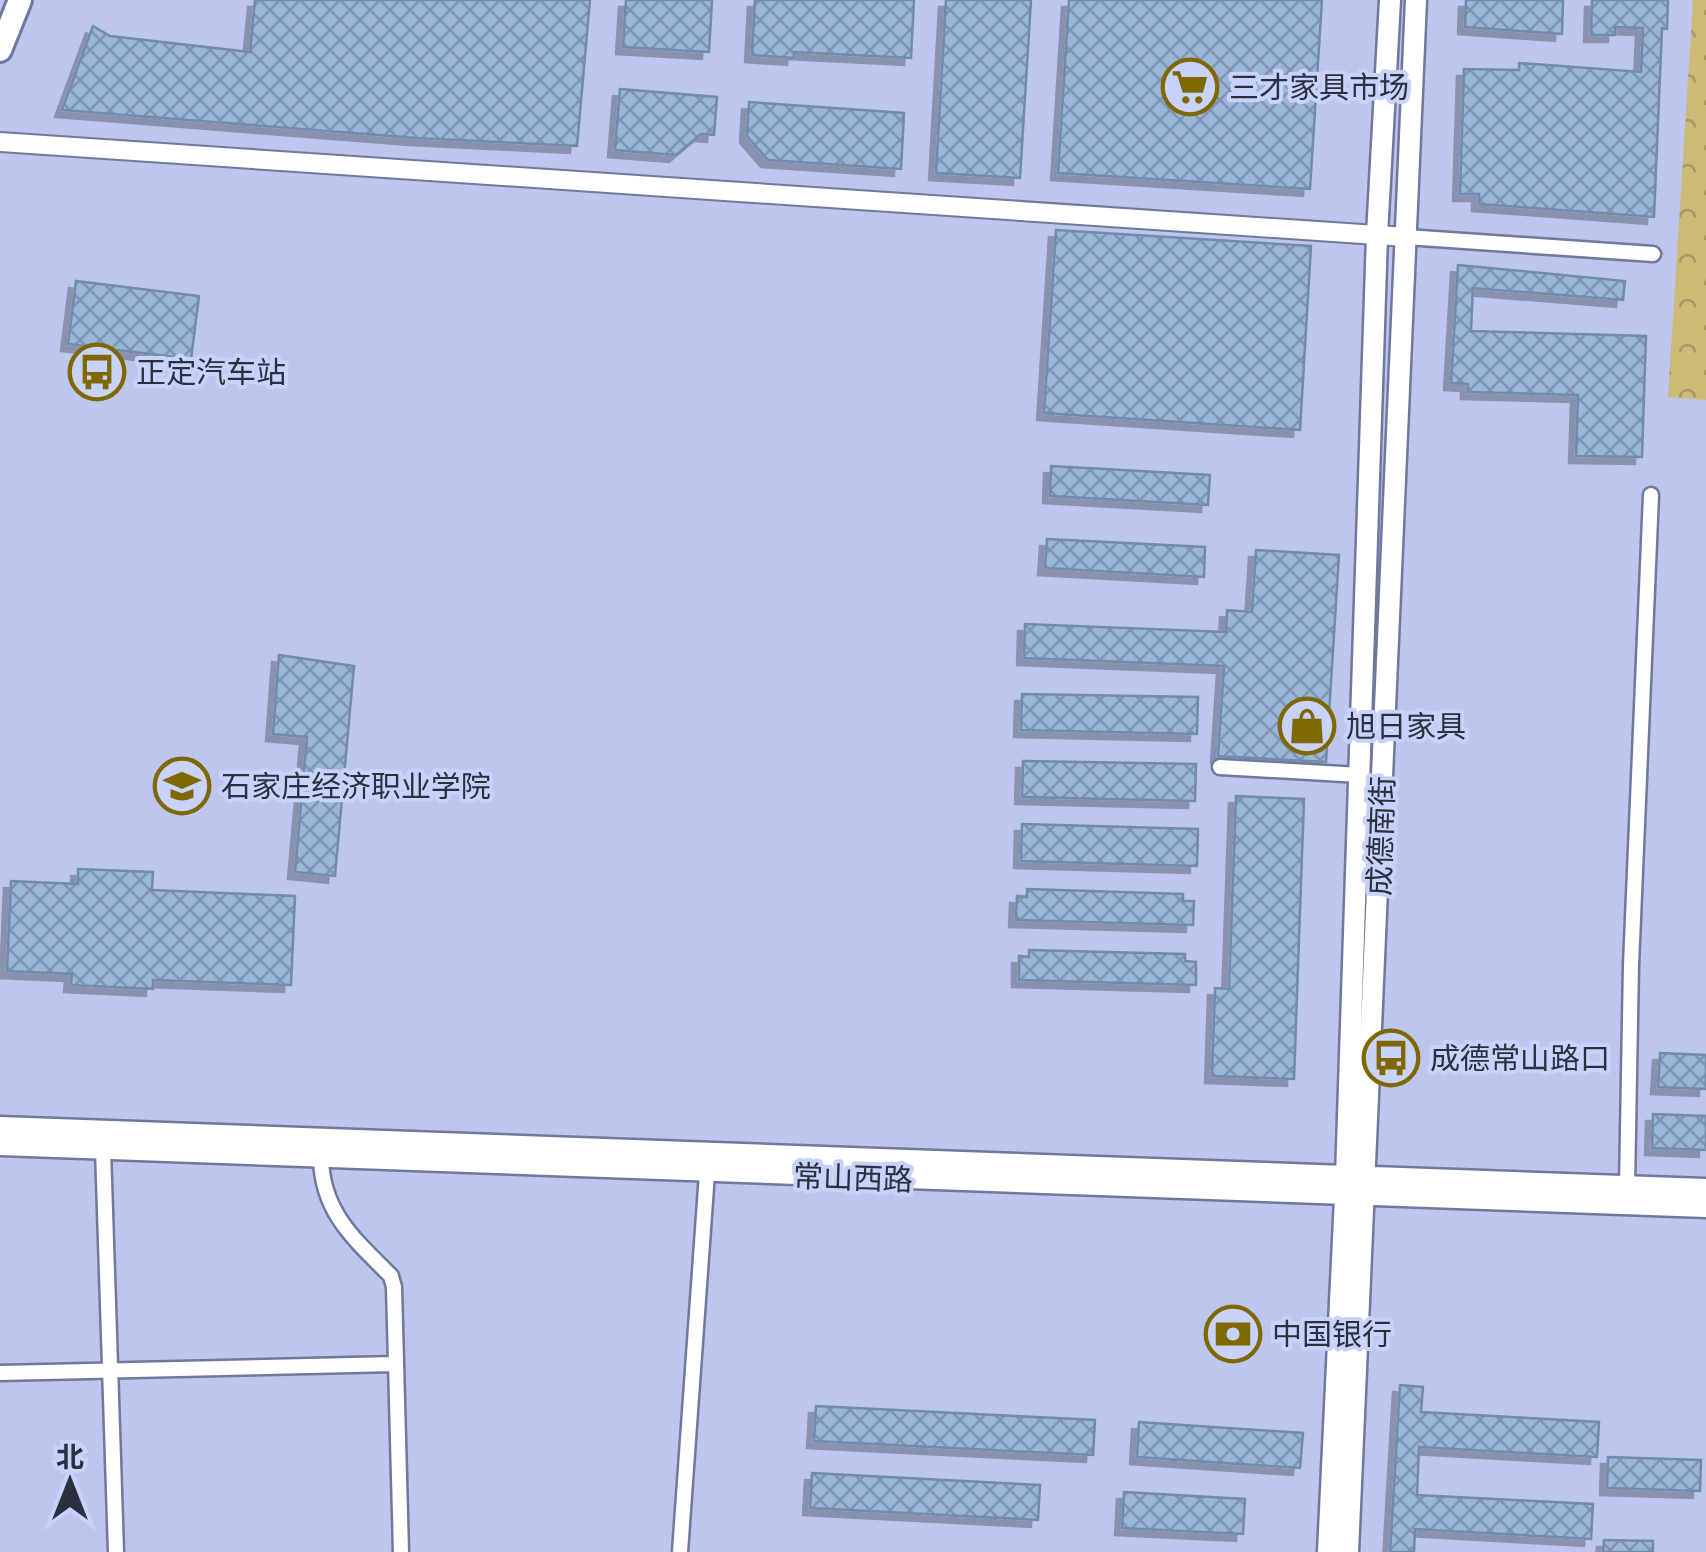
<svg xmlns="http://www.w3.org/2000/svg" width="1706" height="1552" font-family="'Work Sans','Noto Sans SC',sans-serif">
	<defs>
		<pattern id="forest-crowns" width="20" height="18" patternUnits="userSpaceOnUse" patternTransform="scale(2.5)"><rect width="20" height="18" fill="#ceba77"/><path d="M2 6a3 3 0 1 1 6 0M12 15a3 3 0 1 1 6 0" fill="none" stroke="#a79863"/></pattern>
		<pattern id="building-cross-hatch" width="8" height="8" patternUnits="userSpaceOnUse" patternTransform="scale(2.5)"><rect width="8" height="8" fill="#9ab6d8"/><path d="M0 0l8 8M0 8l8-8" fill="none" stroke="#7e94b1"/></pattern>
		<filter id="shadow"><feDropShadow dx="-7" dy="7" stdDeviation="0" flood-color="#0004"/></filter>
	</defs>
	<rect width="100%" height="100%" fill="#bcc6ef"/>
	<path fill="url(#forest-crowns)" d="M1693 0H1706V400L1668 397Z"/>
	<path fill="url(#building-cross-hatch)" stroke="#708bab" stroke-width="2.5" filter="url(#shadow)" d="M255 0H590L577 146 416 138 62 110 93 26 110 36 250 52Z
		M626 0H712L709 52 623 47Z
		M755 0H914L911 58 794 52V58L752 55Z
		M946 0H1031L1020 178 936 173Z
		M1069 0H1322L1310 189 1058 173Z
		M1466 0H1563L1562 34 1465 27Z
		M1592 0H1668L1667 29 1662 28 1654 217 1479 204V194H1460L1464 69 1519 70V63L1641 72 1643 28 1615 27V35H1591Z
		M620 89 717 97 714 135 701 134 676 155 615 150Z
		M749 102 904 113 901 169 768 160 747 136Z
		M1056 230 1311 246 1300 430 1044 413Z
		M1458 265 1625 281 1623 300 1473 288 1471 331 1646 336 1642 457 1576 456 1578 395 1468 392V384L1451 383Z
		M76 281 199 296 191 359 68 344Z
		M1051 466 1210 475 1208 505 1050 496Z
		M1047 539 1205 547 1204 577 1045 568Z
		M1256 550 1339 555 1326 762 1218 756 1224 666 1024 658 1025 624 1226 632 1227 610 1252 612Z
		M279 655 354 666 335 876 295 872 307 737 273 734Z
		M1022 694 1198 697 1197 734 1021 730Z
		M1023 761 1196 764 1195 801 1022 797Z
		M1236 796 1304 799 1294 1079 1212 1076 1215 988 1229 989Z
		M1022 824 1198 829 1197 866 1021 861Z
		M78 869 153 872 152 890 295 896 291 985 153 980V989L71 985 72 974 7 971 11 881 78 884Z
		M1027 889 1183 894V901H1194L1193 925 1016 920 1017 896 1027 897Z
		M1029 950 1185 954V961L1196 962V985L1019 980V956L1029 957Z
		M1660 1053 1706 1055V1089L1658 1087Z
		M1653 1114 1706 1116V1150L1652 1148Z
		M1400 1385 1423 1387 1421 1412 1599 1422 1597 1457 1419 1447 1417 1495 1593 1504 1591 1539 1415 1529 1414 1552H1390Z
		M816 1406 1095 1420 1093 1455 814 1441Z
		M1139 1422 1303 1433 1300 1468 1137 1457Z
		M1608 1457 1701 1460 1700 1491 1607 1488Z
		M812 1473 1040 1485 1038 1520 810 1508Z
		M1124 1492 1245 1499 1243 1534 1122 1528Z
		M1604 1540 1653 1541V1552H1603Z"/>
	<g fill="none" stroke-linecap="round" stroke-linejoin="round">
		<g stroke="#6f789d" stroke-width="19">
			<path id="minor" d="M1406 237 1653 254
				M1220 767 1360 775
				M103 1149 116 1552
				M321 1158C322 1212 354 1239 391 1276L394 1287 401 1552
				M1627 1186 1631 965 1651 495
				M0 1373 396 1364
				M680 1552 707 1173"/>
		</g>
		<g stroke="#6f789d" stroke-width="22">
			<path id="tertiary" d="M0 142 1406 237"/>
		</g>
		<g stroke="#6f789d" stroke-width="25">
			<path id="secondary" d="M0 1127 1706 1189
				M0 1145 1706 1207
				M1328 1552 1346 1177 1377 235 1390 0
				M1348 1552 1416 0"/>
		</g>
		<g stroke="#6f789d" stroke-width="28">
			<path id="trunk" d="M0 50 20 0"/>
		</g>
		<use href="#minor" stroke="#fff" stroke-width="14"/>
		<use href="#tertiary" stroke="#fff" stroke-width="18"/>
		<use href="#secondary" stroke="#fff" stroke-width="20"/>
		<use href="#trunk" stroke="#fff" stroke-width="22"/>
	</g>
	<defs>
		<g id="supermarket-ring" transform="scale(2.875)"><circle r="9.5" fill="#c8d3fc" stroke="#7f6800" stroke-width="1.5"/><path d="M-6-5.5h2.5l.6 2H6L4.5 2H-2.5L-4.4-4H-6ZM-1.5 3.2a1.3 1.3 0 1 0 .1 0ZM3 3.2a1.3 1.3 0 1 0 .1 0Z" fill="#7f6800"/></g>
		<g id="bus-ring" transform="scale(2.875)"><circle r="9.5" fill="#c8d3fc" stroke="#7f6800" stroke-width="1.5"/><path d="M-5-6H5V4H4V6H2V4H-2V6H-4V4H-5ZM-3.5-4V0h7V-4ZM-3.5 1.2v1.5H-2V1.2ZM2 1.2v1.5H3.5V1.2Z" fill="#7f6800"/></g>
		<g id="shop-ring" transform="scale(2.875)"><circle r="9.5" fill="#c8d3fc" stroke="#7f6800" stroke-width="1.5"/><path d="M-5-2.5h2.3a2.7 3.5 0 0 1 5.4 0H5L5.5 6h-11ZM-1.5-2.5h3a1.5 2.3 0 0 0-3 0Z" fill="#7f6800"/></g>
		<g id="university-ring" transform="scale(2.875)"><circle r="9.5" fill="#c8d3fc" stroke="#7f6800" stroke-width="1.5"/><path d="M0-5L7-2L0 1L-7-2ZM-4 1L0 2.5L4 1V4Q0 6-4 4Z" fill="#7f6800"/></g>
		<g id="bank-ring" transform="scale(2.875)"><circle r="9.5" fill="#c8d3fc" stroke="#7f6800" stroke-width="1.5"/><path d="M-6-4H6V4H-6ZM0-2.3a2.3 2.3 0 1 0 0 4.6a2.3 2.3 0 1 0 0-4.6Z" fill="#7f6800"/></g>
	</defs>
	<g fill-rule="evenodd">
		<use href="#supermarket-ring" x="1190" y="87"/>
		<use href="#bus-ring" x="97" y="372"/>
		<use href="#shop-ring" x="1307" y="726"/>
		<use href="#university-ring" x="182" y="786"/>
		<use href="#bus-ring" x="1391" y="1058"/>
		<use href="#bank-ring" x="1233" y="1334"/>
	</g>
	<g text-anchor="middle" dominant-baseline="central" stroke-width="8" stroke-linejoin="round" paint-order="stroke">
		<g font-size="30" fill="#2b2f3e" stroke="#c8d3fc" text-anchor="start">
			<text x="1229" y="87">三才家具市场</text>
			<text x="136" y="372">正定汽车站</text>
			<text x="1346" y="726">旭日家具</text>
			<text x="221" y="786">石家庄经济职业学院</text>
			<text x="1430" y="1058">成德常山路口</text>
			<text x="1272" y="1334">中国银行</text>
		</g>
		<g font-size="30" fill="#2b2f3e" stroke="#c8d3fc">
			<text transform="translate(1381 836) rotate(-88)">成德南街</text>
			<text transform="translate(853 1178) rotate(2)">常山西路</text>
		</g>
	</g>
	<g transform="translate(70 1482)" stroke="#c8d3fc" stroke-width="8" paint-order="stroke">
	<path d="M0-8L18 38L0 25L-18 38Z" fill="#2b2f3e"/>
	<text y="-15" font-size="28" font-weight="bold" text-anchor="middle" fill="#2b2f3e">北</text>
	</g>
</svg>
